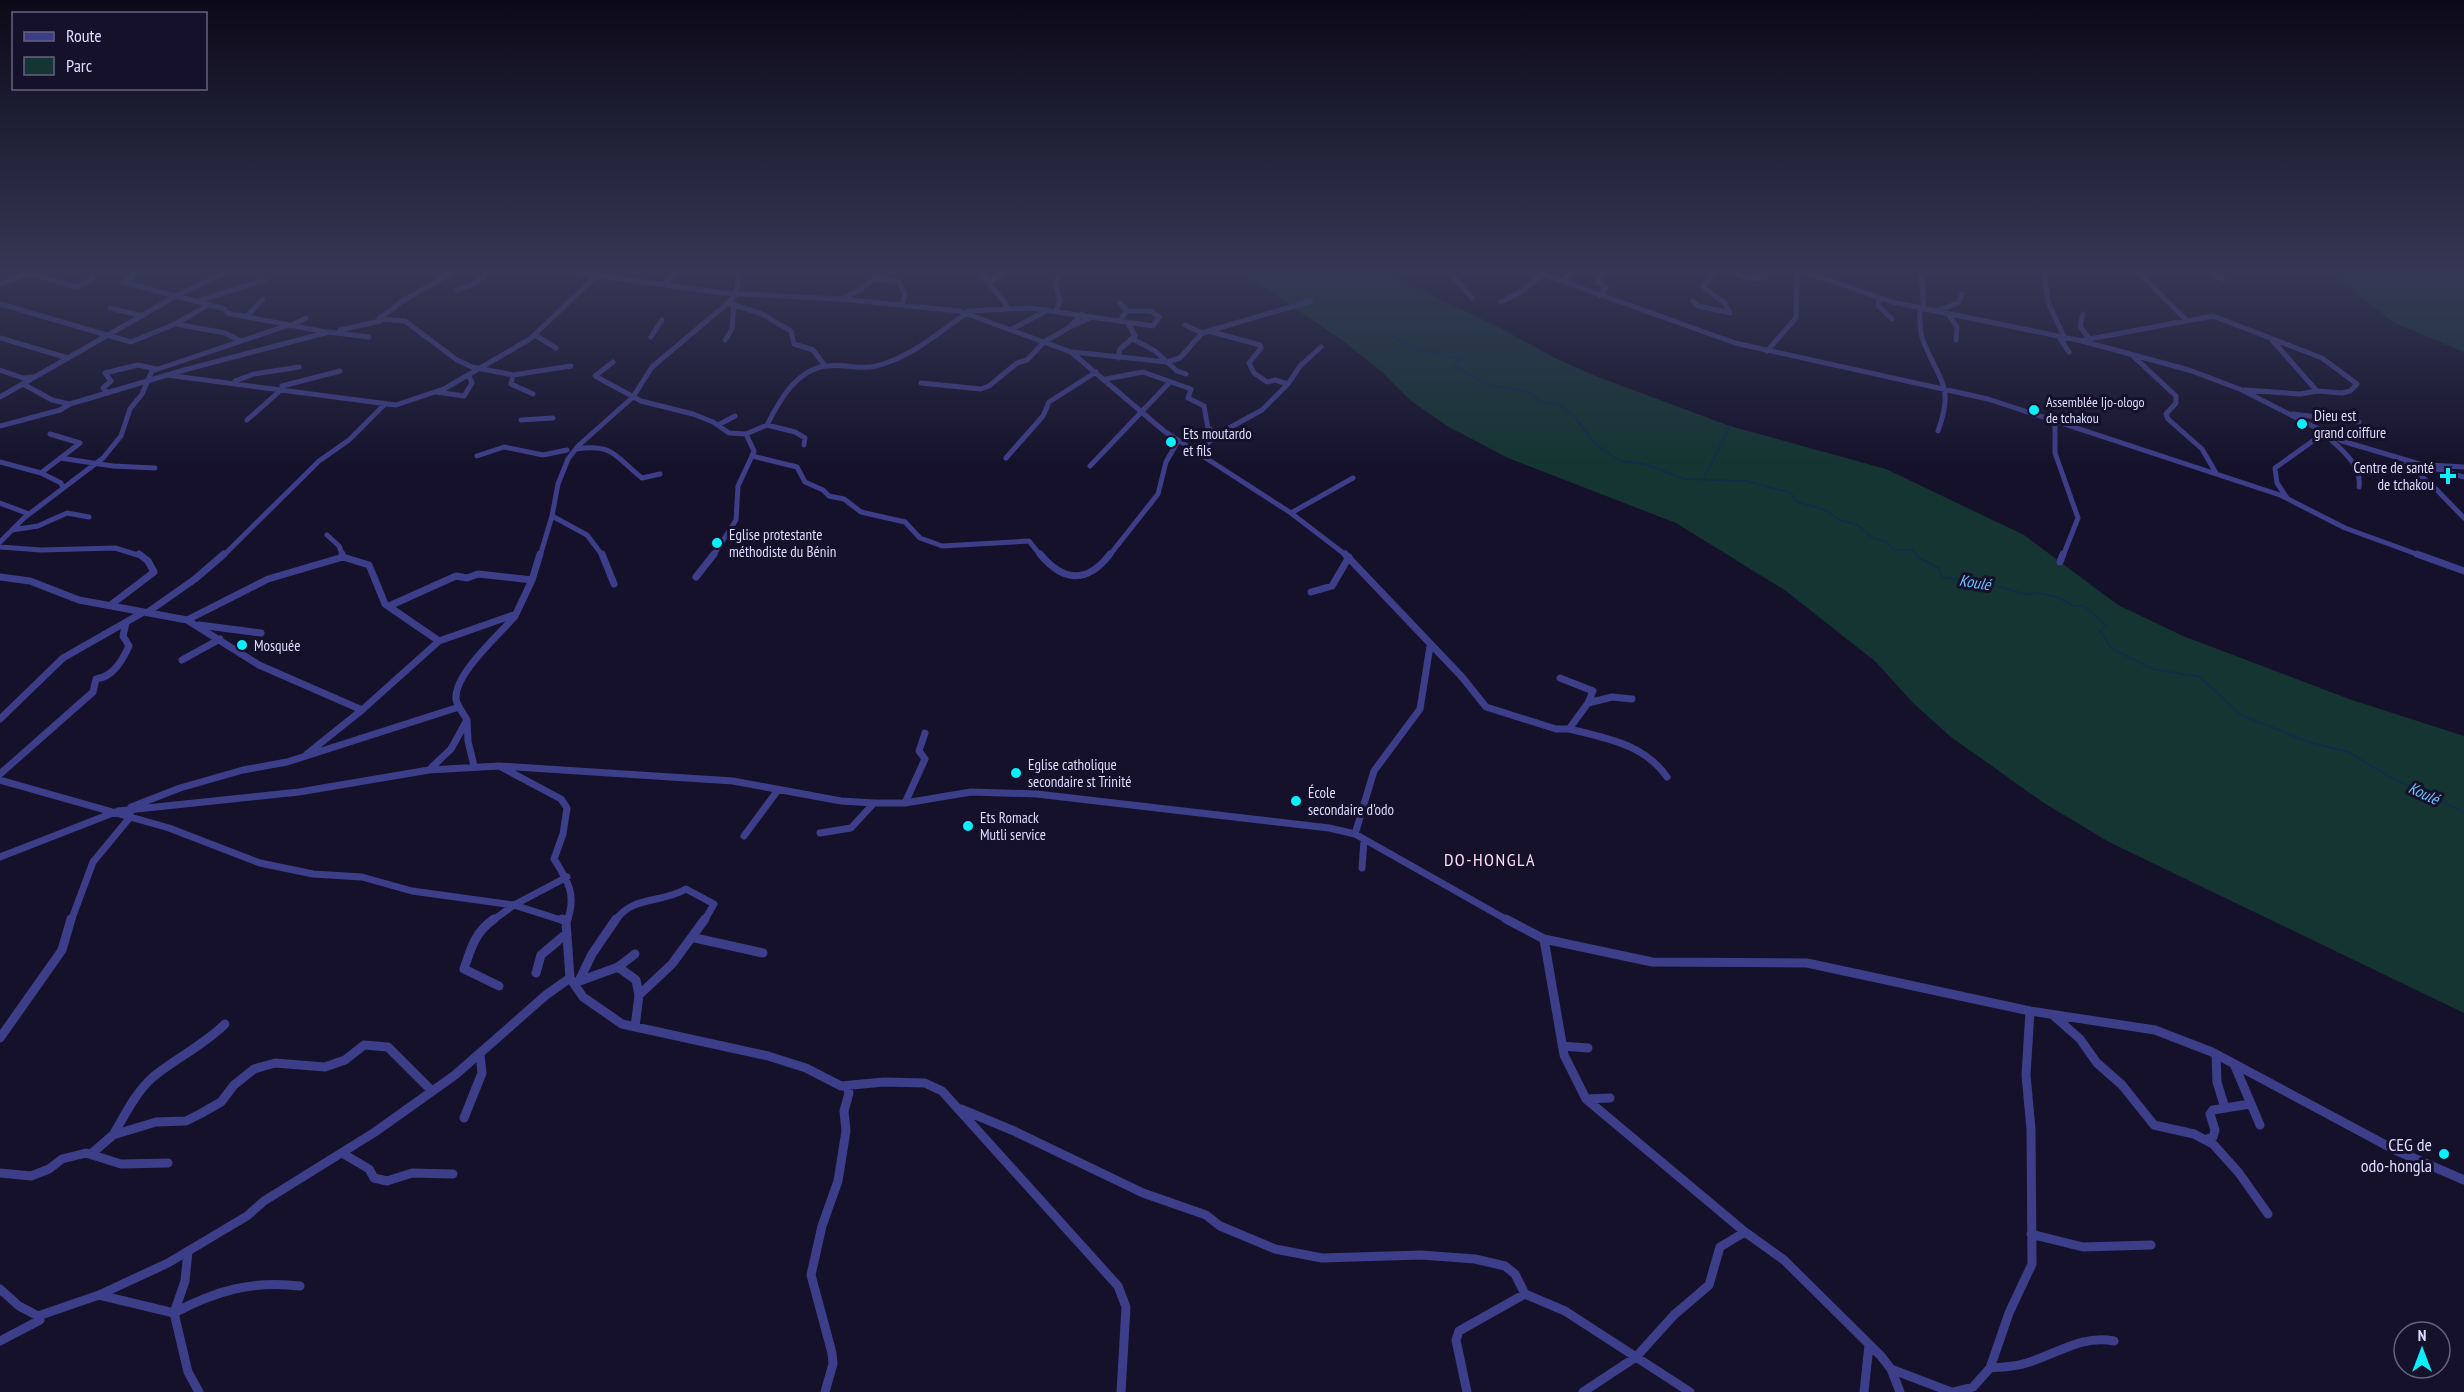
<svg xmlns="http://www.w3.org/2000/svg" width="2464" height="1392" font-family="'PT Sans Narrow',sans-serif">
	<rect width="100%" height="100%" fill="#15112b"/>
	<path fill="#143532" d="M1243 273H1386L1500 328 1555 358 1598 377 1730 426 1886 469 2024 535 2118 605 2183 636 2349 699 2464 736V1013L2109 842 2044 803 1951 737 1913 703 1876 662 1786 591 1676 523 1508 458 1447 426 1410 400 1382 372 1346 343Z
		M2343 273H2464V352L2395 323 2343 284Z"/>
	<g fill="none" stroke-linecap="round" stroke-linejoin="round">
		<path stroke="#102b50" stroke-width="1.5" d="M2400 273H2407
			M1390 335 1408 346 1460 359 1453 365 1488 385 1529 392 1541 402 1559 405 1574 416 1595 444 1620 461 1645 464 1684 479 1746 481 1791 493 1796 501 1828 511 1840 520 1858 525 1874 539 1886 541 1895 550H1912L1919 558 1939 568 1942 577 1994 585 2024 594 2039 593 2057 597 2074 606H2084L2107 626 2100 631 2112 649 2153 669 2200 677 2241 715 2309 742 2348 752 2392 778 2464 812
			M2443 344 2464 341
			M1704 478 1730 426"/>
		<path stroke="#3d3e89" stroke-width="5" d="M28 273 76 287 92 279
			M133 273 134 276 123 282 225 309 227 313 326 332
			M451 273 401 302 379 319 405 321 457 360 472 367 513 375 511 384 533 394
			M580 273 723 293 840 299 959 311 1071 352 1164 431 1291 513 1347 556
			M980 273 1005 303 1007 307 1002 310
			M1450 273 1472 298
			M1540 273 1735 343 1988 399 2280 495 2345 528 2422 556
			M1734 273 1750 279 1766 277 1765 273
			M1807 273 1892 302 2082 341 2189 370 2242 390 2342 441 2464 477
			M1921 273 1924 309
			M2044 273 2048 302 2065 339
			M2139 273 2185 319
			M2211 273 2223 279
			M875 278 899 282 905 295 902 305
			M1562 281 1570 273
			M989 283 1002 273
			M0 284 30 273
			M664 284 675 273
			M457 290 476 283 487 273
			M1600 296 1606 287 1597 282 1602 273
			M843 298 860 290 881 273
			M1879 298 1878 306 1892 319
			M201 300 264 280
			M1693 301 1698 306 1730 313 1725 303 1703 287 1713 273
			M1501 302 1522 291 1543 274
			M728 303 760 313 791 331 794 344 813 350 825 366
			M0 304 131 342 175 324
			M210 304 175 324 225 333 241 341
			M110 308 143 316
			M1920 308C1920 317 1919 328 1922 337 1936 379 1956 382 1938 431
			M968 311 1030 308 1153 326 1159 317 1151 311H1127
			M1056 311 1060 301 1055 283 1060 273
			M1936 311 1958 303 1962 294
			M2083 314 2080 326 2089 339
			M1949 315 1957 327 1956 340
			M247 316 263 299
			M1119 321 1127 311 1120 303
			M1185 325 1202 333
			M290 326 306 318
			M1068 328 1092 317
			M1012 329 1048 310
			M340 330 380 321
			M1212 332 1260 345 1261 348 1249 363 1254 373 1267 382 1275 380 1288 384
			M535 335 556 348
			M651 337 662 320
			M2059 337 2069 352
			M0 338 68 358
			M1133 339 1155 351 1177 371 1186 374
			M725 340 732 329 734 304
			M2084 340 2213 316 2322 358 2357 384 2350 391 2342 393 2317 391 2300 394 2245 390
			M2272 340 2317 391
			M1767 351 1796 318 1797 273
			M1073 352 1167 362 1180 358 1202 333 1311 301
			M2133 356 2176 396V403L2166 414 2168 419 2202 449 2216 473
			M1118 358 1120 349 1135 336 1128 323
			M613 362 595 376 641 401 693 414 713 422 729 433 746 434 767 425C779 401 796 370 826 366 852 363 860 373 889 362 918 351 942 330 967 313
			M0 370 23 378 32 377
			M167 375 396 405 444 389 530 339 594 278 600 276
			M513 375 571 366
			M1106 379 1143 372 1191 389 1188 398 1204 406 1208 428 1218 434
			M235 381 254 374 299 367
			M921 383 981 389 989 386 1017 363 1027 360 1044 342 1068 328 1082 314
			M23 384 52 400 70 404 184 370 329 332 369 337
			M282 386 340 371
			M436 392 464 396 472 383 469 376
			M108 393 103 388 111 381 105 373 138 365 156 369
			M0 397 176 296 224 273
			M2293 414 2359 422
			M247 420 282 389
			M521 420 553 418
			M2055 423V453L2078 518 2063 556
			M718 425 735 416
			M767 425 795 432 805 438 804 445
			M0 426 60 410 70 404
			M50 434 80 443 41 473 61 483 63 488
			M746 434 754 451 752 456 797 467 805 482 823 490 829 496 844 499 861 512 905 522 920 538 942 546 1029 541 1041 556
			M2327 436C2342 450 2362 465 2359 487
			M576 449C614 443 615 457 642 478L660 474
			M1197 453 1218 434 1262 410 1288 384 1300 366 1321 347
			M477 456 504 447 543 455 567 450
			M60 458 113 466 155 468
			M1006 458 1043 416 1049 402 1096 372
			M0 462 41 473
			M2406 464 2434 487 2464 518
			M2430 465 2464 467
			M1090 466 1169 383
			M2287 498 2277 483 2275 468 2324 433
			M0 503 29 514
			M1291 513 1353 478
			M552 516 587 535 603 556
			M12 530 38 526 67 513 89 517
			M327 535 339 546 343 556
			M0 542 24 518 103 458 121 436 130 409 142 394 152 371 286 326
			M0 547 41 550 115 548 141 556
			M223 556 319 461 349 440 384 405
			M540 556 552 516 558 484 568 459 578 446 633 397 652 367 728 303 736 294 739 273
			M713 556 736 520 738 486 752 456
			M1109 556 1158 494 1166 462 1178 441"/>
		<path stroke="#3d3e89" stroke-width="7" d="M342 554 343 557
			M602 554 614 584
			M1040 554C1064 583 1088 583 1110 554
			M1345 554 1462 677 1486 707 1556 729H1569L1588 703 1593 691 1560 678
			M2417 554 2464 571
			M2060 562 2063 554
			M0 577 30 581 79 600 187 620 259 665 362 710
			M696 577 714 554
			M1311 592 1332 586 1349 557
			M115 605 112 604 154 572 148 561 139 554
			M389 606 456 576 467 578 478 574 532 580
			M148 612 195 579 224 554
			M187 620 268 579 343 557 369 565 385 604 439 641
			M199 625 261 633
			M182 660 220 639
			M1588 703 1612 697 1632 699
			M0 719 63 658 142 613
			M467 720 468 741 474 766
			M1569 729C1606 738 1644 744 1667 777
			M307 754 362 710 439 641 516 614 532 580 540 554
			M501 767 561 799 567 808 563 834 554 859C568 881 577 895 567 921
			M431 768 451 749 467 720C464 714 457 706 456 699 454 674 499 635 515 616
			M0 774 93 692 96 679C113 677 122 661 129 646L123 636 126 623
			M0 780 169 828 260 863 313 874 362 877 412 891 514 905 564 921
			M905 803 925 759 919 751 925 733
			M131 807 180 788 243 770 287 762 459 707
			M118 811 299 792 429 770 499 766 733 781 841 801 874 803H905L971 792 1037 794 1329 828 1355 834 1509 921
			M820 833 851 828 874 803
			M1355 834 1374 771 1420 709 1430 646
			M744 836 778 790
			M0 857 118 811
			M1362 868 1364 840
			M71 921 93 862 131 816
			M492 921 514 905 567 877
			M615 921C633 895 660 904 686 889L714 904 704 921"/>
		<path stroke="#3d3e89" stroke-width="9" d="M494 919C475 932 471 948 464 969L499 986
			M562 919 566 922 570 978 583 997 622 1024 768 1056 806 1068 841 1086 884 1082 925 1083 942 1091 1118 1286 1126 1307 1121 1392
			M1506 919 1544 939 1652 962 1807 963 2030 1011 2155 1030 2212 1052 2395 1150 2464 1180
			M566 922 567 919
			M695 938 763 953
			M1544 939 1564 1055 1586 1099 1745 1232 1784 1260 1881 1356 1891 1369 1900 1392
			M618 967 635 954
			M536 973 541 955 566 934
			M579 981 592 954 616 919
			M577 982 618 967 636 980 639 995 635 1027
			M639 995 672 964 705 919
			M2054 1016 2080 1039 2097 1063 2122 1085 2154 1125 2194 1134 2213 1144 2239 1173 2268 1214
			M0 1038 62 950 71 919
			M1562 1046 1588 1048
			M2216 1054 2217 1082 2225 1108 2250 1104
			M2234 1064 2260 1125
			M1586 1099 1610 1098
			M961 1109 1014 1131 1143 1193 1206 1215 1220 1226 1275 1249 1322 1258 1421 1255 1475 1259 1505 1266 1515 1274 1525 1294 1565 1311 1690 1392
			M464 1118 482 1073 480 1055
			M113 1135C125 1115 135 1093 153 1077 176 1058 204 1045 225 1024
			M2207 1139 2213 1137 2215 1130 2210 1114 2213 1110 2225 1108
			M342 1153 369 1169 374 1178 387 1181 412 1173 453 1174
			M91 1154 113 1135 156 1122 186 1121 200 1114 221 1102 234 1085 254 1069 275 1063 325 1067 345 1060 364 1045 388 1047 432 1091
			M0 1173 31 1176 49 1169 62 1159 86 1153 121 1164 168 1163
			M2031 1234 2083 1247 2151 1245
			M0 1289 19 1306 38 1316 99 1295 174 1313 188 1372 199 1392
			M99 1295 168 1263 247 1216 264 1201 375 1132 455 1075 546 995 570 978
			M174 1313C215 1291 253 1280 300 1286
			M174 1313 185 1281 188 1251
			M0 1341 40 1320
			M1990 1368 2009 1313 2032 1264 2031 1129 2026 1075 2030 1011
			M1891 1369 1951 1392
			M825 1392 833 1364 832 1353 811 1275 822 1226 838 1181 846 1131 844 1111 849 1093 847 1087
			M1467 1392 1456 1340 1459 1331 1525 1294
			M1583 1392 1636 1357 1674 1315 1709 1285 1720 1247 1745 1232
			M1864 1392 1869 1345
			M1953 1392 1973 1387 1990 1368C2001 1367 2013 1367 2023 1364 2054 1356 2081 1334 2114 1341"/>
	</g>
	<linearGradient id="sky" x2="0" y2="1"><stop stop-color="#0c0918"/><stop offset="0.58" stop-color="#353855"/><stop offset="1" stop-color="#353855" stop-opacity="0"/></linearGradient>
	<rect width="2464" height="468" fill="url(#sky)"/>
	<g fill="#0beefc" stroke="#15112b" stroke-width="2">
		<circle cx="2034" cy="410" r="6"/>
		<circle cx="2302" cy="424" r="6"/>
		<circle cx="1171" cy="442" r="6"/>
		<path d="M2445 467h6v6h6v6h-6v6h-6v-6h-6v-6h6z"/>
		<circle cx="717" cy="543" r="6"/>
		<circle cx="242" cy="645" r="6"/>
		<circle cx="1016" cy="773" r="6"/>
		<circle cx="1296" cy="801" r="6"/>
		<circle cx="968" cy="826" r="6"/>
		<circle cx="2444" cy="1154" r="6"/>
	</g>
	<g text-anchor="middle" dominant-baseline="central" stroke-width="6" stroke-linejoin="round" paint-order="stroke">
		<g font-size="14" fill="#dedcff" stroke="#15112b" text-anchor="start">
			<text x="2046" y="402">Assemblée Ijo-ologo<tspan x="2046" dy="16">de tchakou</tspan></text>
		</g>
		<g font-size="15" fill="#dedcff" stroke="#15112b" text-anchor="start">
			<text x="2314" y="415">Dieu est<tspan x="2314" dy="17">grand coiffure</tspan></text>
			<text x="1183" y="433">Ets moutardo<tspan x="1183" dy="17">et fils</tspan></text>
			<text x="2434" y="467" text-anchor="end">Centre de santé<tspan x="2434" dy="17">de tchakou</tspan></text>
			<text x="729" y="534">Eglise protestante<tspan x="729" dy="17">méthodiste du Bénin</tspan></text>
			<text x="254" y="645">Mosquée</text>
			<text x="1028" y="764">Eglise catholique<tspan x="1028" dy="17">secondaire st Trinité</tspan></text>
			<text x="1308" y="792">École<tspan x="1308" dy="17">secondaire d'odo</tspan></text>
			<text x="980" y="817">Ets Romack<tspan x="980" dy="17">Mutli service</tspan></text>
		</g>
		<g font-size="16" font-style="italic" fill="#6bc0fd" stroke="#15112b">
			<text transform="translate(1975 582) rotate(9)">Koulé</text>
			<text transform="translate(2424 793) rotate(25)">Koulé</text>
		</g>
		<g font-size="18" letter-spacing="1.5" fill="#ffdef4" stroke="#15112b">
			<text x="1490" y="859">DO-HONGLA</text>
		</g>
		<g font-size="18" fill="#dedcff" stroke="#15112b" text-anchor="end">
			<text x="2432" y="1144">CEG de<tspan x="2432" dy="21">odo-hongla</tspan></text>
		</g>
	</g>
	<rect x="12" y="12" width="195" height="78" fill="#15112b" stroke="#656280" stroke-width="1.5"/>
	<rect x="24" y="32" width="30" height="9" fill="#3d3e89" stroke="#656280" stroke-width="1.5"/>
	<text x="66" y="42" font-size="18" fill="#dedcff">Route</text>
	<rect x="24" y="57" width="30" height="18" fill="#143532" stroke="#656280" stroke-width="1.5"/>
	<text x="66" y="72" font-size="18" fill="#dedcff">Parc</text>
	<g transform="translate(2422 1350)"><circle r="28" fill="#15112b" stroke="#656280" stroke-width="1.5"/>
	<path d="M0-4.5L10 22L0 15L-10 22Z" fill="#0beefc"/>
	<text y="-9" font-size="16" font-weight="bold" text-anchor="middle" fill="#dedcff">N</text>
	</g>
</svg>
